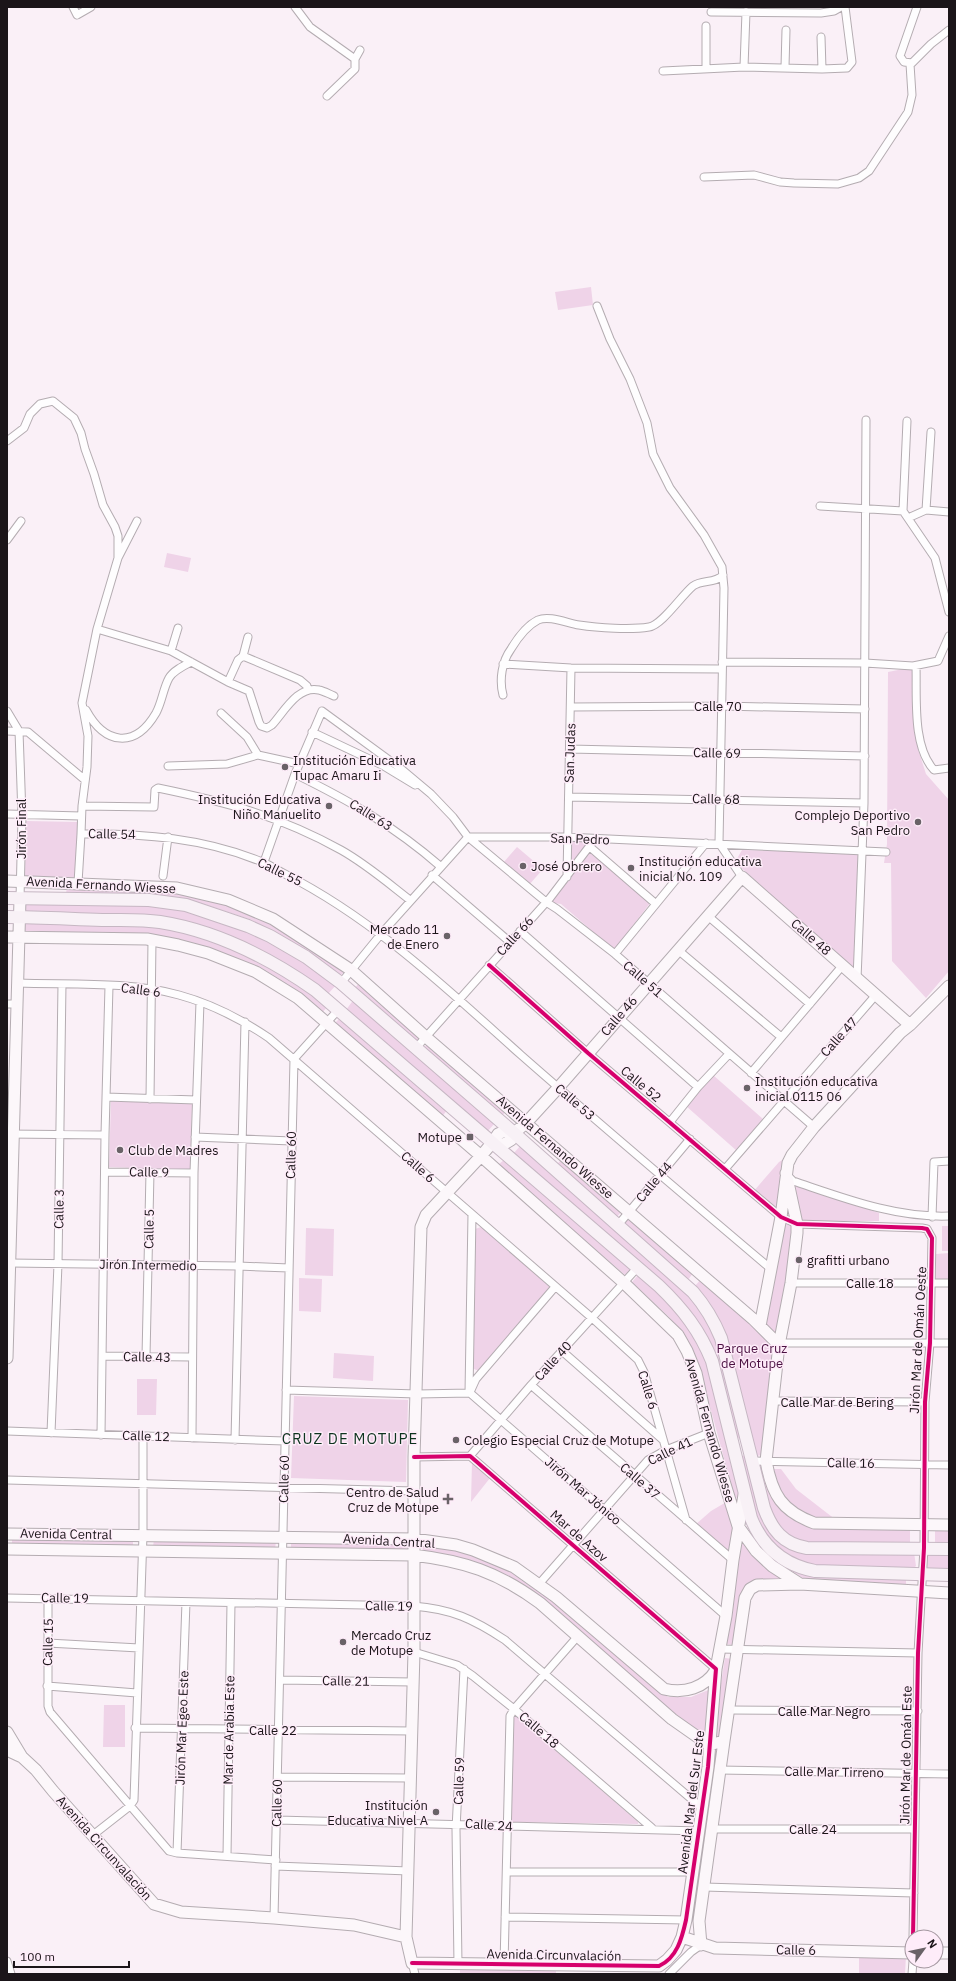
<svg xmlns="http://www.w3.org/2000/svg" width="956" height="1981" font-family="'IBM Plex Sans',sans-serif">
	<rect width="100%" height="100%" fill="#faf0f7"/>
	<path fill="#efd3e8" d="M591 287 593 305 558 310 555 292Z
		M167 553 191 558 188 572 164 567Z
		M913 667 914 728 918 749 926 774 949 800V971L926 998 892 961 891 863H884L887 844 888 672Z
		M26 821 78 822 76 879 25 877Z
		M569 840 591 841 568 873Z
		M517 847 543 869 529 885 503 863Z
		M589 848 651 902 614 950 561 904 547 902Z
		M742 850 858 853 854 972 735 862Z
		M67 887C136 890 204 888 268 922 294 935 319 955 344 972L339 977 279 935 249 919 207 905 169 897 66 893Z
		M26 902 153 904 181 908 256 932 293 953 337 984 328 994C296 968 263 948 224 934L25 913Z
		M25 923 149 926 189 934 252 955 329 1005 321 1014 267 972 246 962 184 942 25 933Z
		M359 983 422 1037 417 1043 354 989Z
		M354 999 496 1122 486 1133 346 1010Z
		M342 1016 447 1110 442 1117 334 1024Z
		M428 1043 507 1110 501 1117 423 1049Z
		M713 1075 763 1119 737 1151 686 1106Z
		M111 1101 192 1103 190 1170 109 1167Z
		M521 1145 692 1295 709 1317 743 1437 736 1439 702 1330 513 1154Z
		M505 1159 631 1269 625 1275 498 1165Z
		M562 1159 622 1211 616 1218 557 1164Z
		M784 1159 781 1215 753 1192 779 1162Z
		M790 1182 879 1213V1221H799Z
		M628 1217 693 1273 688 1280 623 1223Z
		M783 1221 795 1225 778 1343 762 1326Z
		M942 1226H949V1251H942Z
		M481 1227 550 1287 479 1371 469 1367 472 1230Z
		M306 1228 334 1229 333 1276 305 1275Z
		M949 1253V1281H935L936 1254Z
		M638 1275 679 1312 704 1355 740 1489 739 1496 735 1499 702 1377 679 1330 669 1317 632 1282Z
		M299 1278 322 1279 321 1312 299 1311Z
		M701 1279 743 1313 775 1348 762 1455 757 1456 722 1336 695 1286Z
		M334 1353 374 1356 373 1381 333 1378Z
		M137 1379H157L156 1415H137Z
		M294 1396 408 1400 406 1482 291 1478Z
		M748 1454 785 1545 914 1552 916 1566 913 1569 821 1568 797 1562 772 1545 755 1519 740 1457Z
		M472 1462 490 1478 471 1502Z
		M758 1464 763 1466 790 1517 910 1529V1544L806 1542C767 1530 767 1499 758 1464Z
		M770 1469H781L796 1489 836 1520 808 1518 785 1503Z
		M728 1501 737 1526 732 1556 695 1525 711 1511Z
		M935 1530H949V1544H935Z
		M12 1536 133 1539V1547L12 1543Z
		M742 1537 790 1583 750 1584 735 1645 726 1644Z
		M154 1539 276 1541 275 1550 153 1547Z
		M291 1541 406 1543 407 1552 291 1549Z
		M423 1544 456 1548 505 1566 581 1622 668 1697H691L711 1689 706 1738H703L536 1596 422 1554Z
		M949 1552V1570L926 1568 927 1553Z
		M776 1562 814 1576 836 1578H906V1586L815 1582 803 1578Z
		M725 1658 733 1659 722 1738 712 1740Z
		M104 1705H125V1747H103Z
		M515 1715 638 1822V1824L509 1822 513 1716Z
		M906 1956 905 1974H859V1957Z
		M460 1969 556 1971V1974H460Z"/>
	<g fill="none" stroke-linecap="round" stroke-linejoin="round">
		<g stroke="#b4acb1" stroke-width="9">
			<path id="street" d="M73 7 77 15 91 7
				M295 7 310 27 355 59
				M917 7 900 56 904 62 912 63 931 44 949 30
				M711 12 821 13 834 11 841 7
				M821 37 822 69
				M744 67 746 12
				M785 67 786 30
				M706 68V26
				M663 71 744 67 822 69 847 68 852 62 845 7
				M327 96 355 69V59L360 50
				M704 177 754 175 780 182 794 183 838 184 859 178 869 171 908 112 912 95 910 64
				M597 306 610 339 630 379 647 423 653 454 670 488 704 535 722 567 724 588 719 843 742 877
				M907 421 903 511 935 558 949 612
				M7 441 24 428 30 414 40 404 53 401 74 418 81 433 85 449 94 474 103 505 115 527 118 536V558
				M820 506 903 511
				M926 510 931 432
				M908 518 926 510 949 512
				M7 540 21 521
				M97 629 171 651 228 682 249 691 259 722 261 726 267 728 272 725C284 712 298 685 319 690 324 691 329 694 334 696
				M171 651 178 628
				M243 656 248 637
				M722 662 865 663 913 666 938 661 949 636
				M503 664 571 668 722 669
				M916 666C917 697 912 746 934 770L949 768
				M228 682 238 660 243 656 300 680 307 686 308 690
				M503 695C499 680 502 661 511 649 517 639 526 626 538 620 549 615 567 623 579 625 598 628 631 630 649 627 662 625 681 596 693 586 702 579 715 584 723 575
				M571 707 722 706 865 709
				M86 710C105 745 135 749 156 713 162 702 163 689 169 678 173 671 183 666 191 662
				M7 711 19 731 22 815 20 899
				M221 713 247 737 258 755
				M7 731 28 732 85 780
				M312 732 382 765 415 785
				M570 749 865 756
				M168 766 227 764 258 755 299 764
				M295 774C350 801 394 826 440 866
				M569 797 864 803
				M82 806 154 807 155 790 158 788C226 802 280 816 341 850 366 864 388 883 410 900
				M7 814 81 816
				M81 834 82 806 87 767 88 736 82 703 97 629 118 558 137 521
				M590 847 656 904
				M264 862 295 774 322 711 400 768 431 794 453 817 468 837 546 902 557 909 615 954 814 1127
				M432 875 510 942
				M163 876 168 837
				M567 877 571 668
				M78 883 81 834C142 833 205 838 262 862 270 865 277 870 285 874 374 919 447 989 521 1055 603 1127 687 1198 771 1269
				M708 916 810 1004
				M520 931 698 1087
				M678 950 780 1036
				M615 954 706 843
				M489 965 588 1053 781 1217 797 1224 922 1228 927 1229 932 1238 930 1343 925 1402 924 1548 918 1653 913 1937
				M857 979 864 803 866 420
				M18 983C70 985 128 981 179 995 212 1004 241 1019 269 1038L592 1318 638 1360 644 1372 686 1520
				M341 983 381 934 468 837H566L886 852
				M7 1004H17
				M416 1048 550 898 595 839
				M751 1073 843 965
				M106 1097 196 1100
				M150 1099 152 940
				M670 1122 698 1087 729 1054
				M7 1134 105 1135
				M195 1137 292 1141
				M725 1169 875 996
				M105 1172 194 1173
				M787 1175 793 1181C844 1198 895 1218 949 1216
				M932 1217 934 1162 949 1161
				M618 1225 690 1139
				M10 1263 238 1266 289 1268
				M791 1283H949
				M779 1345 785 1343H949
				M562 1351 662 1439
				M103 1356 192 1357
				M146 1357 150 1172
				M531 1385 733 1560
				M286 1390 417 1394 470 1393 726 1616
				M471 1390 476 1379 555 1287
				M469 1393 472 1214
				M772 1401 925 1402
				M7 1431 285 1441
				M51 1433 58 1264 62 984
				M101 1435 105 1135 109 986
				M192 1438 194 1173 200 1002
				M235 1440 245 1022
				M470 1456 531 1385 638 1267
				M414 1457 470 1456 716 1669
				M753 1461 949 1465
				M7 1480 414 1491
				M539 1584 648 1460 666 1450 709 1433
				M7 1598 413 1606C452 1609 473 1619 505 1640L702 1808
				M48 1598V1706L50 1712 169 1851 177 1853 276 1860
				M48 1643 139 1648
				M720 1649 918 1653
				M414 1652 457 1665 473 1676 514 1709 652 1828
				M280 1680 413 1682
				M47 1686 137 1693
				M729 1710 918 1711
				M135 1728 412 1731
				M719 1770 949 1774
				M278 1777 410 1778
				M277 1820 700 1831
				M712 1829H914
				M93 1835 130 1806 134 1800 143 1535V1436
				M177 1853 186 1602
				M227 1856 231 1603
				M275 1866 409 1871
				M507 1872H692
				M704 1887 914 1893
				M505 1917 686 1920
				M274 1918 294 1059 339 1009
				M7 1961 11 1974
				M412 1963 415 1974
				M458 1964 456 1829 464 1669
				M504 1965 510 1716 514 1709 578 1636
				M669 1974 691 1952 701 1945
				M912 1974 913 1961"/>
		</g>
		<g stroke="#b4acb1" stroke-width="13">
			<path id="secondary" d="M7 881 177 888 228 900 273 919 351 970 427 1038 753 1319 779 1345
				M7 937 147 939 178 945 208 953 256 972 298 998 481 1156 624 1283 678 1335 687 1351 696 1373 709 1433 738 1526 756 1551 772 1566 800 1584
				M514 1133 507 1130 498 1134 492 1143 481 1156 426 1215 421 1227 414 1457V1652L406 1937 412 1963 659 1966 667 1960 676 1950 682 1937 686 1920 708 1767 716 1669 726 1616 733 1560 744 1495
				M492 1143 500 1145 506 1143 511 1140 514 1133 526 1123 558 1088 742 877 910 1025
				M786 1173 797 1224V1233L791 1283 779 1345 766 1461C772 1495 782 1511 814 1523L949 1525
				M760 1326 781 1217 788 1163 792 1155 814 1127 900 1033 910 1025 949 986
				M7 1358 20 899
				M7 1534 414 1539 456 1545 473 1550 514 1567 556 1597 664 1689C684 1694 705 1688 716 1670
				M7 1549 413 1555C464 1561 498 1572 540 1603L672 1719 709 1745
				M7 1732 22 1757
				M709 1745 724 1741 745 1598 750 1589 757 1585 800 1584 949 1593
				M7 1750 22 1757 36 1770 53 1791 154 1904 181 1912 274 1918 354 1925 406 1937
				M682 1937 715 1948 912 1953
				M701 1945 699 1921 724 1741
				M936 1953H949"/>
		</g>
		<g stroke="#c6b7c3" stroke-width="14">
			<path id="primary" d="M7 898 149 900 186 905 248 926 270 936 306 957 341 983 514 1133 693 1292C706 1307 714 1321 721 1338L764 1508C772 1530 783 1544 807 1548L949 1549
				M7 917C39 917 70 919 102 920 121 920 141 919 160 922 217 931 268 957 315 990L659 1286C683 1309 700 1331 712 1361L751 1518C763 1548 784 1565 815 1571L949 1575"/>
		</g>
		<use href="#street" stroke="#fefdfe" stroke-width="7"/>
		<use href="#secondary" stroke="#fcf7fa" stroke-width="11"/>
		<use href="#primary" stroke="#f8f1f6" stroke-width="12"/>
		<g stroke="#feecf9" stroke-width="6">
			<path id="cycleway" d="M489 965 588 1053 781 1217 797 1224 922 1228 927 1229 932 1238 930 1343 925 1402 924 1548 918 1653 913 1937
				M412 1963 659 1966C677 1958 682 1938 686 1920L708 1767 716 1669 470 1456 414 1457"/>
		</g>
		<use href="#cycleway" stroke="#d6006c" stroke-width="4"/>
	</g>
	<g fill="#696267" stroke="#feecf9" stroke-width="1.5">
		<circle cx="285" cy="767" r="4"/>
		<circle cx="329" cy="806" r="4"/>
		<circle cx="918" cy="822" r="4"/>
		<circle cx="523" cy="866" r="4"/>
		<circle cx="631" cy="868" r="4"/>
		<circle cx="447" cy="936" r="4"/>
		<circle cx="747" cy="1088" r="4"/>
		<rect x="466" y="1133" width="8" height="8" rx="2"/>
		<circle cx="120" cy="1150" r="4"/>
		<circle cx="799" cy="1260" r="4"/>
		<circle cx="456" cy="1440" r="4"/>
		<path d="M446 1493h4v4h4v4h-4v4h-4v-4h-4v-4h4z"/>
		<circle cx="343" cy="1642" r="4"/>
		<circle cx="436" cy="1812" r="4"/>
	</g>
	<g text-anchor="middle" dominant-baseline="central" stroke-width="3" stroke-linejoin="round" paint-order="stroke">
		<g font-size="13" fill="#1b1519" stroke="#feecf9">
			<text x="718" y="706">Calle 70</text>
			<text transform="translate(570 753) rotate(-88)">San Judas</text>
			<text transform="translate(717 753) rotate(1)">Calle 69</text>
			<text transform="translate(716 799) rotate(1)">Calle 68</text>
			<text transform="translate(371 815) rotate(32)">Calle 63</text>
			<text transform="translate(21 829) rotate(-90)">Jirón Final</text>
			<text transform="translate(112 834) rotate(1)">Calle 54</text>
			<text transform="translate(580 839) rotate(2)">San Pedro</text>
			<text transform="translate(280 872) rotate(26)">Calle 55</text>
			<text transform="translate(101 885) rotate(3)">Avenida Fernando Wiesse</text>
			<text transform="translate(515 936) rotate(-48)">Calle 66</text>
			<text transform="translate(811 937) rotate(41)">Calle 48</text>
			<text transform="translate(643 979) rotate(41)">Calle 51</text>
			<text transform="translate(141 990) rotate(7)">Calle 6</text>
			<text transform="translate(619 1016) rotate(-49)">Calle 46</text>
			<text transform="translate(839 1037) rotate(-48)">Calle 47</text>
			<text transform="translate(641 1084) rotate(40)">Calle 52</text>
			<text transform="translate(575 1102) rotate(41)">Calle 53</text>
			<text transform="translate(555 1147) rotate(41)">Avenida Fernando Wiesse</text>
			<text transform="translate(291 1155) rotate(-89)">Calle 60</text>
			<text transform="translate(418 1167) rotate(41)">Calle 6</text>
			<text transform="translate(149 1172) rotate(1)">Calle 9</text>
			<text transform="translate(654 1182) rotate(-50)">Calle 44</text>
			<text transform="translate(59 1209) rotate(-89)">Calle 3</text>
			<text transform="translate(149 1229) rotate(-89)">Calle 5</text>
			<text transform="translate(148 1265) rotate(1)">Jirón Intermedio</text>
			<text x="870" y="1283">Calle 18</text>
			<text transform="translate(918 1340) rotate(-87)">Jirón Mar de Omán Oeste</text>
			<text transform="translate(147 1357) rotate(1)">Calle 43</text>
			<text transform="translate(553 1361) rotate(-48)">Calle 40</text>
			<text transform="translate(648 1390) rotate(73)">Calle 6</text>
			<text x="837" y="1402">Calle Mar de Bering</text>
			<text transform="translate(710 1430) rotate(74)">Avenida Fernando Wiesse</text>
			<text transform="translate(146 1436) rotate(2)">Calle 12</text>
			<text transform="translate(670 1451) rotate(-26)">Calle 41</text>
			<text transform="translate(851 1463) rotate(1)">Calle 16</text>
			<text transform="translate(284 1479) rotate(-89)">Calle 60</text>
			<text transform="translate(640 1481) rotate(41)">Calle 37</text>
			<text transform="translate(583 1491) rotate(41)">Jirón Mar Jónico</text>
			<text transform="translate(66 1534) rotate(1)">Avenida Central</text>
			<text transform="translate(579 1536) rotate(41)">Mar de Azov</text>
			<text transform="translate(389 1541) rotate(3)">Avenida Central</text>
			<text transform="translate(65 1598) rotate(1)">Calle 19</text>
			<text transform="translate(389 1606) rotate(1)">Calle 19</text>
			<text transform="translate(48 1642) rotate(-89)">Calle 15</text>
			<text transform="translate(346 1681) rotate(1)">Calle 21</text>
			<text x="824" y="1711">Calle Mar Negro</text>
			<text transform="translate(182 1728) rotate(-88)">Jirón Mar Egeo Este</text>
			<text transform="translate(229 1730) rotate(-89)">Mar de Arabia Este</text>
			<text x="273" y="1730">Calle 22</text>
			<text transform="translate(539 1730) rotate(41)">Calle 18</text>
			<text transform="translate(906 1755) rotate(-89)">Jirón Mar de Omán Este</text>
			<text transform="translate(834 1772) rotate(1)">Calle Mar Tirreno</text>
			<text transform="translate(459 1781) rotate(-88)">Calle 59</text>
			<text transform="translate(691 1802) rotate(-83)">Avenida Mar del Sur Este</text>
			<text transform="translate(277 1803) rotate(-89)">Calle 60</text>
			<text transform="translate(489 1825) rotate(4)">Calle 24</text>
			<text x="813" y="1829">Calle 24</text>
			<text transform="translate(104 1848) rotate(48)">Avenida Circunvalación</text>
			<text transform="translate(796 1950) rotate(1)">Calle 6</text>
			<text transform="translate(554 1955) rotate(1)">Avenida Circunvalación</text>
		</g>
		<g font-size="13" fill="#1b1519" stroke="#feecf9" text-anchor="start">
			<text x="293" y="760">Institución Educativa<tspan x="293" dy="15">Tupac Amaru Ii</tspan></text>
			<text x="321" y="799" text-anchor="end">Institución Educativa<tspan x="321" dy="15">Niño Manuelito</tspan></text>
			<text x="910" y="815" text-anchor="end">Complejo Deportivo<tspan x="910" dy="15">San Pedro</tspan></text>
			<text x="639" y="861">Institución educativa<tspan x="639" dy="15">inicial No. 109</tspan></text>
			<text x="531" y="866">José Obrero</text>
			<text x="439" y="929" text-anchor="end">Mercado 11<tspan x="439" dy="15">de Enero</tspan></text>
			<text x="755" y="1081">Institución educativa<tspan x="755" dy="15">inicial 0115 06</tspan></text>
			<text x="462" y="1137" text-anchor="end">Motupe</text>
			<text x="128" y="1150">Club de Madres</text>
			<text x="807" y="1260">grafitti urbano</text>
			<text x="464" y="1440">Colegio Especial Cruz de Motupe</text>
			<text x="439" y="1492" text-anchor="end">Centro de Salud<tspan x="439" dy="15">Cruz de Motupe</tspan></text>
			<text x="351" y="1635">Mercado Cruz<tspan x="351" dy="15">de Motupe</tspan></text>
			<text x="428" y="1805" text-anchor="end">Institución<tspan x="428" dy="15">Educativa Nivel A</tspan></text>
		</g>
		<g font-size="13" fill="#4b1142" stroke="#feecf9">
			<text x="752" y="1348">Parque Cruz<tspan x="752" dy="15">de Motupe</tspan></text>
		</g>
		<g font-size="15" letter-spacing="1" fill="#0d341e" stroke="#feecf9">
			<text x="350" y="1438">CRUZ DE MOTUPE</text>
		</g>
	</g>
	<rect width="956" height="1981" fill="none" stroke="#1b1519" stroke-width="16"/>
	<g transform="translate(924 1949) rotate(57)"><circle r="19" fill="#feecf9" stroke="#a3969f"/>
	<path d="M0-3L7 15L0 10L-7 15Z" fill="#696267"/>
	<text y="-6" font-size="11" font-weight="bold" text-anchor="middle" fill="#1b1519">N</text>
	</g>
	<path d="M14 1961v6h115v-6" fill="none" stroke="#1b1519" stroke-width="2"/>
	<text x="20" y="1961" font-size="12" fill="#1b1519" stroke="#feecf9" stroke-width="3" paint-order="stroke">100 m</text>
</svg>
